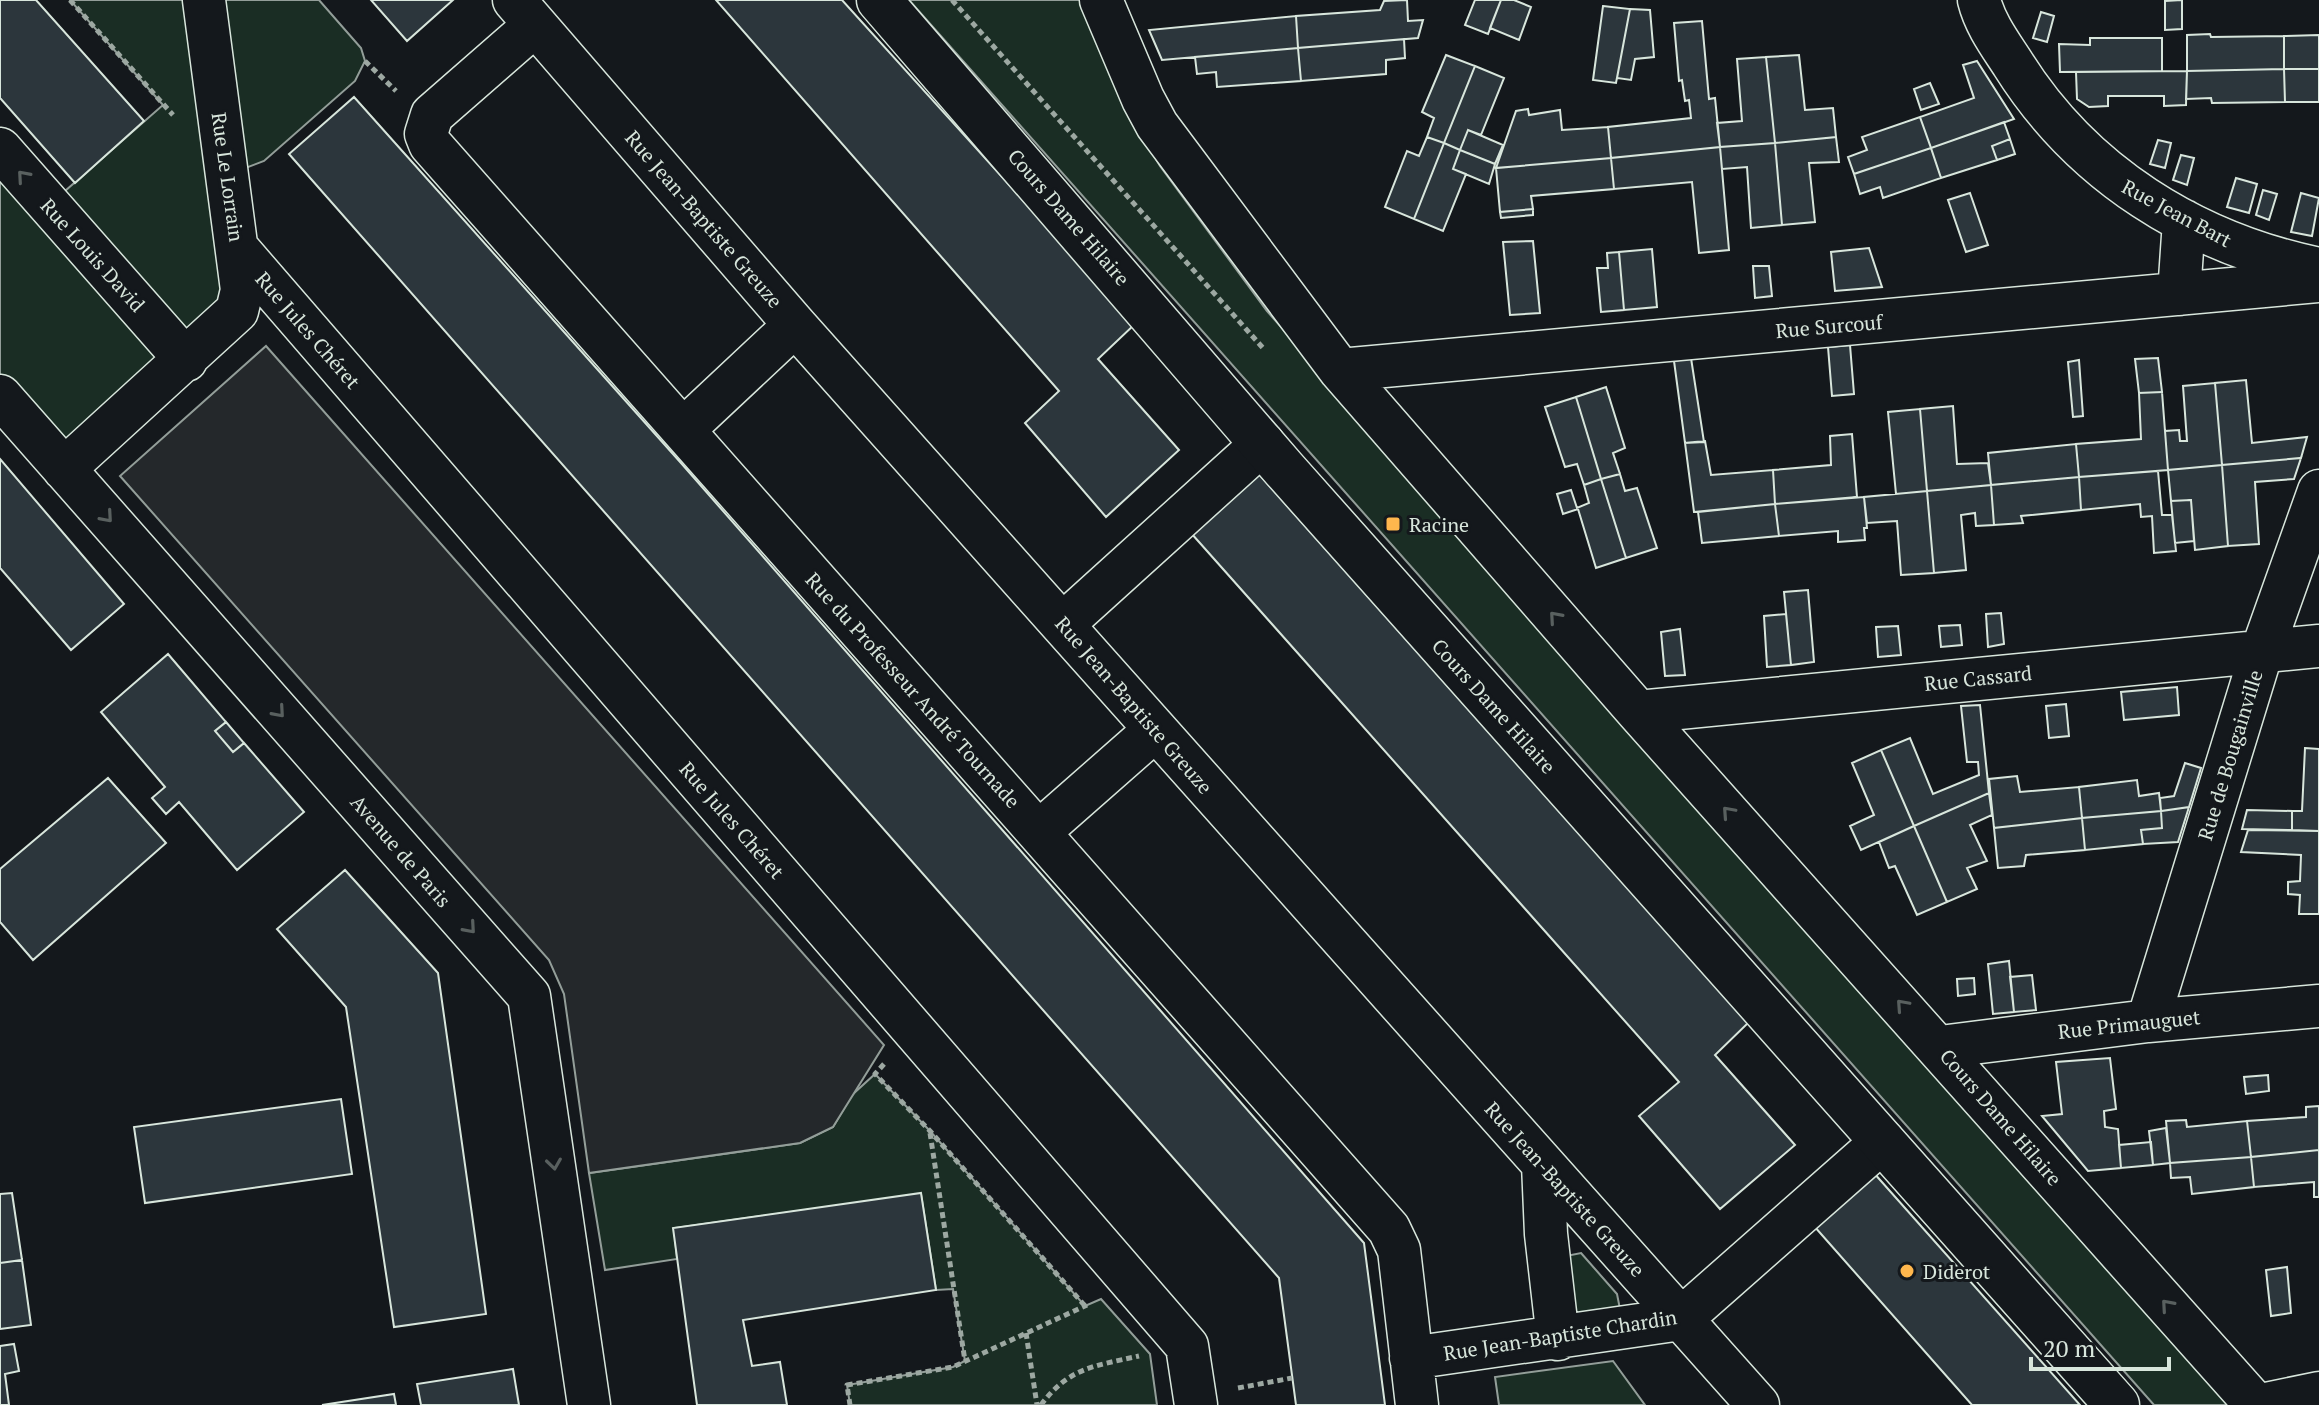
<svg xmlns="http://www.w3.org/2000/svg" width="2319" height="1405" font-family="'PT Serif',serif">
	<rect width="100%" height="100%" fill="#14181c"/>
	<path fill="#1a2d24" stroke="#939e99" stroke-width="2" d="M70 0H319L361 48 365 61 355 81 264 161 227 175 242 290 64 469 0 396V149L49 205 163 105Z
		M909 0H1083L1137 126 1160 166 1267 311 2232 1405H2154Z
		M875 1074 930 1131 1085 1306 1101 1299 1150 1354 1157 1405H850L847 1385 953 1367 965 1361 953 1289 936 1290 921 1194 674 1228 677 1259 605 1270 589 1173 800 1143 833 1127 852 1095Z
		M1581 1253 1617 1294 1620 1309 1585 1320 1571 1311 1566 1256Z
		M1613 1361 1645 1405H1499L1495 1377Z"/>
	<path fill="#24282b" stroke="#939e99" stroke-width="2" d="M266 346 884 1045 833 1127 800 1143 589 1173 564 994 549 960 120 476Z"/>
	<path fill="#2c363c" stroke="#d8e6dc" stroke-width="2" d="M0 0H36L144 121 75 183 0 98Z
		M371 0H453L407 41Z
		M716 0H842L1135 324 1098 359 1179 450 1106 517 1025 423 1059 391Z
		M1407 0 1408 21 1423 20 1418 38 1298 48 1296 16 1380 10 1384 1Z
		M1475 0H1501L1488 34 1465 25Z
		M1501 0H1514L1531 7 1519 40 1490 28Z
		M2182 0V29L2165 30V1Z
		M1603 6 1630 9 1616 83 1593 80Z
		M1630 9 1650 10 1654 57 1635 59 1631 80 1617 78Z
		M2041 12 2054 16 2047 42 2033 38Z
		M1296 16 1298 48 1162 60 1149 30Z
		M1702 21 1709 99 1715 98 1720 147 1611 158 1608 127 1691 118 1689 100 1685 101 1682 80 1679 81 1674 23Z
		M2210 34 2211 37 2284 36V69L2187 71V35Z
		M2319 35V69H2284V36Z
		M2090 38H2162V71L2060 72 2059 44 2090 45Z
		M1404 39 1405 58 1386 60V74L1301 81 1298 48Z
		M1298 48 1301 81 1217 87 1216 72 1197 74 1195 57Z
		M1446 55 1475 66 1444 143 1427 137 1434 118 1422 112Z
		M1799 55 1805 110 1833 108 1836 137 1775 143 1766 57Z
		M1766 57 1775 143 1720 147 1717 123 1742 121 1737 59Z
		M1977 61 2014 119 1931 148 1920 117 1974 98 1963 65Z
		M1475 66 1504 78 1481 135 1468 130 1460 150 1444 143Z
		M2284 69H2319V102H2285Z
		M2284 69 2285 102 2212 103 2211 98 2186 99 2187 71Z
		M2187 71 2186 105 2164 106V96H2108V106L2089 107 2077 99 2076 72Z
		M1930 83 1939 104 1921 110 1914 89Z
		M354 97 681 463 1364 1243 1385 1405H1296L1279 1278 289 154Z
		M1528 109 1529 115 1560 110 1562 130 1608 127 1611 158 1496 168 1516 111Z
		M1920 117 1931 148 1854 174 1848 157 1867 150 1862 137Z
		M2004 122 2010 139 1992 146 1997 160 1941 178 1931 148Z
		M1468 130 1503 145 1495 164 1460 150Z
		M1427 137 1444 143 1414 219 1385 207 1407 151 1419 156Z
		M1836 137 1839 162 1809 163 1815 222 1782 225 1775 143Z
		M2010 139 2015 154 1997 160 1992 146Z
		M2158 140 2171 143 2165 168 2150 164Z
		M1444 143 1460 150 1453 169 1466 174 1443 231 1414 219Z
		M1775 143 1782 225 1751 228 1747 167 1722 169 1720 147Z
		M1720 147 1729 250 1699 253 1692 182 1614 189 1611 158Z
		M1931 148 1941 178 1883 198 1880 187 1860 194 1854 174Z
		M1460 150 1495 164 1489 184 1453 169Z
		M2181 155 2194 158 2187 185 2173 180Z
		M1611 158 1614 189 1531 196 1533 209 1500 212 1496 168Z
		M2236 178 2257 184 2249 213 2227 207Z
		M2263 190 2277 194 2269 220 2256 215Z
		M1970 193 1988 245 1966 252 1948 200Z
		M2301 193 2319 198 2312 236 2291 232Z
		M1533 209V215L1501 218 1500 212Z
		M1533 241 1540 313 1510 315 1503 242Z
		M1869 248 1882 287 1835 291 1831 252Z
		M1652 249 1657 307 1624 310 1619 252Z
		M1619 252 1624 310 1601 312 1597 268H1608L1607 253Z
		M1753 266H1769L1772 296 1755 298Z
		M1850 345 1854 394 1832 396 1828 347Z
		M1691 358 1704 442 1685 443 1674 361Z
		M2158 358 2162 392 2139 393 2135 359Z
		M2079 360 2083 416 2073 417 2068 362Z
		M2246 380 2252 443 2307 437 2301 458 2222 465 2215 383Z
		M2215 383 2222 465 2168 470 2165 431 2179 430 2180 441H2187L2183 386Z
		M1606 387 1625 448 1613 453 1620 474 1601 479 1576 397Z
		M2162 392 2168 470 2079 477 2076 444 2141 439 2139 393Z
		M1576 397 1601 479 1584 485 1577 464 1565 467 1545 407Z
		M1953 406 1957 464 1988 463 1991 485 1927 491 1920 409Z
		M1920 409 1927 491 1896 494 1888 412Z
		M1852 434 1857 497 1775 504 1773 470 1831 465 1830 436Z
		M1705 441 1711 475 1773 470 1775 504 1694 512 1685 443Z
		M2076 444 2079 477 1991 485 1988 453Z
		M2301 458 2294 479 2255 482 2259 544 2228 546 2222 465Z
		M0 459 124 604 71 650 0 568Z
		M2222 465 2228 546 2195 550 2191 500 2171 501 2168 470Z
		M2158 471 2162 515H2172L2176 551 2154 553 2152 516 2141 517 2140 504 2081 510 2079 477Z
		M1258 473 1748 1023 1715 1055 1795 1145 1720 1209 1639 1116 1679 1082 1191 533Z
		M1620 474 1625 491 1637 488 1657 548 1626 558 1601 479Z
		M2079 477 2081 510 2021 516 2023 523 1994 525 1991 485Z
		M1601 479 1626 558 1596 568 1578 509 1563 514 1557 494 1571 490 1577 508 1589 503 1584 485Z
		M1991 485 1994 525 1976 526 1975 513 1961 515 1966 570 1934 573 1927 491Z
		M1927 491 1934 573 1901 575 1897 521 1867 523 1864 497Z
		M1864 497 1867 528H1864L1865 540 1838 542V531L1779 536 1775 504Z
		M2191 500 2194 541 2175 543 2171 501Z
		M1775 504 1779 536 1702 543 1698 512Z
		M1808 590 1814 662 1791 665 1784 592Z
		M2001 613 2004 644 1988 647 1986 614Z
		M1786 614 1791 665 1767 667 1764 616Z
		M1960 625 1962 645 1941 647 1939 626Z
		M1898 626 1901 655 1878 657 1876 627Z
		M1680 629 1685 675 1665 676 1661 632Z
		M168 654 226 722 215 731 233 752 244 743 304 812 237 870 179 802 166 814 152 798 165 787 101 712Z
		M2177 687 2179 715 2124 720 2121 692Z
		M2066 704 2069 736 2049 738 2046 706Z
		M1980 705 1989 793 1914 826 1881 750 1910 738 1933 794 1979 775 1978 762H1967L1961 706Z
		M226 722 244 743 233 752 215 731Z
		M2305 748 2319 749V831L2292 830V811H2302Z
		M1881 750 1914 826 1861 850 1850 826 1874 815 1852 763Z
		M2185 763 2201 768 2189 807 2161 811 2160 798 2174 796Z
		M2017 776 2020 792 2079 787 2082 818 1994 828 1989 779Z
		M108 778 166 843 33 960 0 922V869Z
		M2137 780 2139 796 2159 793 2161 811 2082 818 2079 787Z
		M1989 793 1992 815 1970 825 1987 861 1967 868 1977 889 1947 902 1914 826Z
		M2189 807 2178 842 2143 844 2141 830 2162 828 2161 811Z
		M2247 810 2292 811V830L2242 829Z
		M2161 811 2162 828 2141 830 2143 844 2085 850 2082 818Z
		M2082 818 2085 850 2026 855 2024 866 1998 868 1994 828Z
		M1914 826 1947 902 1917 915 1895 866 1889 868 1879 842Z
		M2248 830 2319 831V914H2299L2300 895 2288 894V882L2300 881 2301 855 2241 852Z
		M345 870 438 973 486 1314 394 1327 346 1007 277 929Z
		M2009 961 2014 1012 1993 1014 1988 964Z
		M2032 975 2036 1010 2014 1012 2010 977Z
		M1974 978 1975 994 1958 996 1957 979Z
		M2110 1058 2116 1109 2104 1111 2105 1127 2118 1129 2121 1168 2088 1171 2042 1116 2062 1114 2056 1062Z
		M2268 1075 2269 1091 2246 1094 2244 1077Z
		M341 1099 352 1174 145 1203 134 1127Z
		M2319 1106V1150L2251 1157 2247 1121 2306 1117V1107Z
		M2186 1120 2187 1127 2247 1121 2251 1157 2170 1163 2166 1121Z
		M2166 1128 2170 1163 2153 1165 2149 1131Z
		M2151 1142 2153 1165 2121 1168 2119 1145Z
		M2319 1150V1197H2314V1182L2254 1187 2251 1157Z
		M2251 1157 2254 1187 2192 1194 2190 1177 2171 1178 2170 1163Z
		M1873 1172 2080 1405H1972L1814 1226Z
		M12 1193 22 1260 0 1263V1194Z
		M921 1193 936 1290 743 1320 752 1366 780 1362 787 1405H697L673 1228Z
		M22 1260 31 1325 0 1329V1263Z
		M2287 1267 2291 1313 2271 1316 2266 1270Z
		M14 1344 19 1371 5 1374 9 1405H0V1346Z
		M513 1369 519 1405H421L417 1384Z
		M394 1394 396 1405H322Z"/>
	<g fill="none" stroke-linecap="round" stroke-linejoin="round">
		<g stroke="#d8e6dc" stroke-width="45">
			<path id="minor" d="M514 0 795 325 1758 1405
				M1101 0 1143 99 1157 125 1340 370 1638 712 2256 1405
				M1979 0C1985 24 2000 44 2013 64 2082 174 2193 243 2319 269
				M535 25 432 115 426 134 430 144 1389 1229 1399 1250 1417 1405
				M0 149 186 360
				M237 248 1187 1346 1196 1405
				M2179 294 2184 221
				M1340 370 2319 281
				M0 396 529 996 589 1405
				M683 430 795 325
				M64 469 237 311 242 290 204 0
				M1063 624 1263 443
				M1638 712 2319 646
				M1039 832 1155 730
				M2148 1021 2262 651 2319 491
				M1940 1047 2148 1021 2319 1006
				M1543 1164 1546 1234 1558 1339
				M1411 1358 1681 1319 1883 1141
				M2261 1405 2319 1393"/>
		</g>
		<g stroke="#d8e6dc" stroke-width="47">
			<path id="tertiary" d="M879 0 1284 469 2117 1405"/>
		</g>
		<path stroke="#9da8a2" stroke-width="5" stroke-dasharray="6 4" stroke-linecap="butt" d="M70 0 173 115
			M952 0 1263 348
			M365 61 396 91
			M884 1064 875 1074 930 1131 1085 1306
			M930 1133 965 1361
			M1026 1333 1037 1405
			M1238 1388 1292 1378
			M850 1405 847 1385 953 1367 1087 1305
			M1041 1405C1069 1367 1095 1366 1139 1356"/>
		<use href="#minor" stroke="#14181c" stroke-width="42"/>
		<use href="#tertiary" stroke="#14181c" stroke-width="44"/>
	</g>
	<defs><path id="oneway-chevron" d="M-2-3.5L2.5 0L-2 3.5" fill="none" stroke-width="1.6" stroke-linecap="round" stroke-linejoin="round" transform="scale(2)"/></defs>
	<g stroke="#59605f">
		<use href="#oneway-chevron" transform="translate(23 176) rotate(-131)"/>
		<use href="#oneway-chevron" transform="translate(107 517) rotate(49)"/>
		<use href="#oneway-chevron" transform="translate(1555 617) rotate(-131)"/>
		<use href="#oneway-chevron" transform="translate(279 712) rotate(49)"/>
		<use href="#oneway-chevron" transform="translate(1728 812) rotate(-132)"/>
		<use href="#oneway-chevron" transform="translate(470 928) rotate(49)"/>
		<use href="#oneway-chevron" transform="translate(1902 1005) rotate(-132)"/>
		<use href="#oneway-chevron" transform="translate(554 1164) rotate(82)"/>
		<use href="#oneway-chevron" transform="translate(2167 1305) rotate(-131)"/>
	</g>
	<g fill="#ffb74d" stroke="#14181c" stroke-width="3">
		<rect x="1385" y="516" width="16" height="16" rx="4"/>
		<circle cx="1907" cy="1271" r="8"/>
	</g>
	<g text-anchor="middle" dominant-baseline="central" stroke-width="6" stroke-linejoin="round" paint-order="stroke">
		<g font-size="20" fill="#d8e6dc" stroke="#14181c">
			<text transform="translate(228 177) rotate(82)">Rue Le Lorrain</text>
			<text transform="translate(2177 213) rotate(28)">Rue Jean Bart</text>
			<text transform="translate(1069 217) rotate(49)">Cours Dame Hilaire</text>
			<text transform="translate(704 219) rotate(49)">Rue Jean-Baptiste Greuze</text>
			<text transform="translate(93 255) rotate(48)">Rue Louis David</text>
			<text transform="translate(1829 326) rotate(-5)">Rue Surcouf</text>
			<text transform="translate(308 330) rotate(49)">Rue Jules Chéret</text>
			<text transform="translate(1978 678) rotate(-6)">Rue Cassard</text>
			<text transform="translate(913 690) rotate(48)">Rue du Professeur André Tournade</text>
			<text transform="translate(1134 705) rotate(49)">Rue Jean-Baptiste Greuze</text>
			<text transform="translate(1494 706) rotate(48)">Cours Dame Hilaire</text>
			<text transform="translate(2230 755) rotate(-73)">Rue de Bougainville</text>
			<text transform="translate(732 820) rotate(49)">Rue Jules Chéret</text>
			<text transform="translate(401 851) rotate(49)">Avenue de Paris</text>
			<text transform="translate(2129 1024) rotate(-6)">Rue Primauguet</text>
			<text transform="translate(2001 1117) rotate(49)">Cours Dame Hilaire</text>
			<text transform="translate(1565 1189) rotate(48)">Rue Jean-Baptiste Greuze</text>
			<text transform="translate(1560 1335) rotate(-9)">Rue Jean-Baptiste Chardin</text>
		</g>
		<g font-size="20" fill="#d8e6dc" stroke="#14181c" text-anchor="start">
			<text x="1409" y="524">Racine</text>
			<text x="1923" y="1271">Diderot</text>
		</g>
	</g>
	<path d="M2031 1357v12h138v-12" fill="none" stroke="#d8e6dc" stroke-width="4"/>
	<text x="2043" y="1357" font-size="24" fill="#d8e6dc" stroke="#14181c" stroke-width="6" paint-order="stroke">20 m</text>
</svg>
